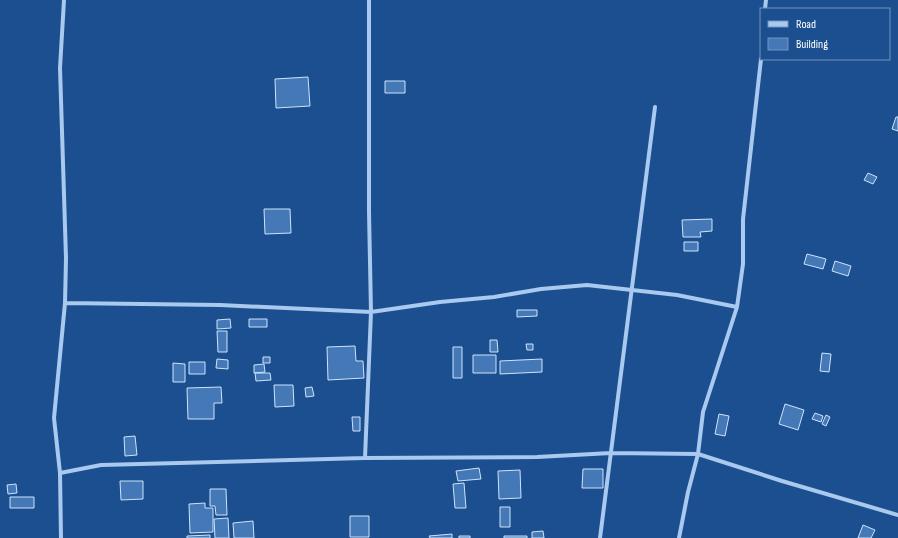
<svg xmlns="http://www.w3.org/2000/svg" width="898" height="538" font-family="'Sofia Sans Condensed',sans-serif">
	<rect width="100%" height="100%" fill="#1b4f8f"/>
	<path fill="#4478b7" stroke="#cfe3fa" d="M308 77 310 106 276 108 275 79Z
		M385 81H405V93H385Z
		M896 117H898V131L892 129Z
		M868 173 877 177 873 184 864 180Z
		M264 209H290L291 233 265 234Z
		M712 219V231L700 232 701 237H683L682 220Z
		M684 242H698V251H684Z
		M807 254 826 259 823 269 804 264Z
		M835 261 851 266 848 276 832 271Z
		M517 310H537V316L517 317Z
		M230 319 231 328 217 329V320Z
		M249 319H267V327H249Z
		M217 331H227V352H218Z
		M490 340H497L498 352H490Z
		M526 344H533V350H527Z
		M355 346 356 361H363L364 378 328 380 327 347Z
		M453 347H462V378H453Z
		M822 353 831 354 829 372 820 371Z
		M473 355H496V373H473Z
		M263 357H270V363H263Z
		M217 359 228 360V369L216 368Z
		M542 359V372L500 374V361Z
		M189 362H205V374H189Z
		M173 363 185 364V382H173Z
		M264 364 265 372 254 373V365Z
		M255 373H270L271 380 256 381Z
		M274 385H293L294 406 275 407Z
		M221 387 222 403H214V419H188L187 388Z
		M312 387 314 396 306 397 305 388Z
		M785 404 804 410 798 430 779 424Z
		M815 413 823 416 821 422 812 419Z
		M719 414 729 416 725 436 715 434Z
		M826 415 830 417 826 426 822 424Z
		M352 417H360V431H353Z
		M135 436 137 455 125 456 124 437Z
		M479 468 481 479 458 481 456 471Z
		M583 469H603V488H582Z
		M520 470 521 498 499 499 498 471Z
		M120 481H143V499L121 500Z
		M464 483 466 508H455L453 484Z
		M16 484 17 493 8 494 7 485Z
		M210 489H226L227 515H216L215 506H210Z
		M10 497H34V508H10Z
		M205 503V508H213V532L190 533 189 504Z
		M500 507H510V527H500Z
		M350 516H369V537H350Z
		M228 518 229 538H215L214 519Z
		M253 521 254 538H234L233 523Z
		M863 525 875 530 871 538H858Z
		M543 531 544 538H532V532Z
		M452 534V538H430L429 536Z
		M210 535V538H187V536Z
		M459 536H470V538H459Z
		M504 536H527V538H504Z"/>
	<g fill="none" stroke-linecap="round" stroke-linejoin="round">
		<path stroke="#a9c9ee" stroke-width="4" d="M64 0 60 68 66 258 65 303 220 305 371 312 440 302 494 297 541 289 587 285 677 295 737 307 703 412 698 454 688 492 679 538
			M765 9 766 0
			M65 303 54 418 60 473 101 465 365 458 537 457 611 453 698 454 782 481 898 515
			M737 307 743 264V219L761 59
			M365 458 371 312 369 212V0
			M60 473 61 538
			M600 538 655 107"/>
	</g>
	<rect x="760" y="8" width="130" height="52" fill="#1b4f8f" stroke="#7695bc"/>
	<rect x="768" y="21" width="20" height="6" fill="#a9c9ee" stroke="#7695bc"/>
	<text x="796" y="28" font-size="12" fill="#ffffff">Road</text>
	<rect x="768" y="38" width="20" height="12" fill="#4478b7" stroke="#7695bc"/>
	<text x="796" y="48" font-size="12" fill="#ffffff">Building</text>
</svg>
